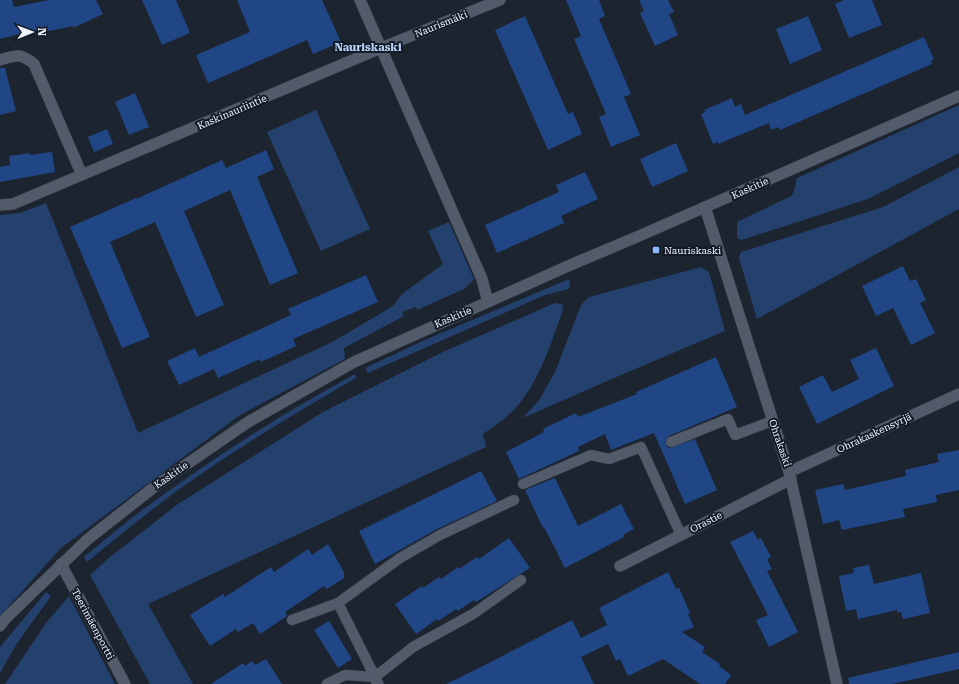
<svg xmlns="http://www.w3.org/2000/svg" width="959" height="684" font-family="'Roboto Serif',serif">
	<rect width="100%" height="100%" fill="#1c2430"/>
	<path fill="#24406d" d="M959 105V153L868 199 742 240 737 238V222L791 196 794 191 797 178Z
		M316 110 370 229 321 251 267 132Z
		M959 167V209L757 319 739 258 741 252 883 207Z
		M46 203 138 433 334 341 393 306 402 294 443 264 428 231 449 222 474 279 464 289 417 310 416 307 402 312 404 316 344 348 345 359 240 415 61 548 0 616V215L20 213Z
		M701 267 709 272 725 331 614 378 523 418 539 400 555 372 581 305 589 297Z
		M569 279 570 283 569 289 545 295 368 373 365 368 427 339Z
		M555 303 562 304 563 310C552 340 542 373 523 399 513 413 497 425 483 434L486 447 148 604 193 684H150L90 575 110 557 178 504 323 412 445 351Z
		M355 374 356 378C299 411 242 445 188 483 153 508 120 535 87 562L84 557C100 544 116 530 133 517 203 464 278 416 355 374Z
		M46 592 51 596 16 645 0 673V647Z
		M69 596 115 684H5L46 623Z"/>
	<path fill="#204685" d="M0 0H12L14 7 49 0H96L103 14 73 28V26L35 34 34 30 0 39Z
		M142 0H176L190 33 162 45Z
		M237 0H322L341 42 313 54 307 40 208 83 196 55 250 32Z
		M566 0H599L605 16 599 19 631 94 624 97 640 135 611 147 599 117 606 114 574 39 581 36Z
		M639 0H668L674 12 669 14 678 35 655 46 640 13 644 11Z
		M844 0H872L882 25 849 38 835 4Z
		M525 16 568 114 573 112 582 134 548 150 495 30Z
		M808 16 822 50 790 64 776 29Z
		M924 37 934 59 931 60 932 64 780 130 779 127 771 130 769 123 718 144V142L713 144 701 114 706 112 704 110 732 98 735 107 741 104 745 115Z
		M0 68H5L16 111 0 115Z
		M135 93 149 127 129 135 115 102Z
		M107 129 113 144 94 152 88 137Z
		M676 143 688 171 652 187 640 159Z
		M266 150 274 169 257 177 298 273 270 285 230 190 184 211 224 305 196 317 155 222 110 242 150 337 122 348 70 227 136 198V199L222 160 226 168Z
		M52 152 55 172 0 182V167L10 165 9 156 30 153V155Z
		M585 172 598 199 561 216 564 223 497 253 485 225 559 192 556 185Z
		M903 266 910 281 916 279 926 300 920 303 935 333 911 345 893 308 876 316 862 286Z
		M366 275 378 302 293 339 296 346 261 362 260 359 218 378 214 369 179 385 167 361 195 348 199 357 291 315 288 309Z
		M876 348 894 386 817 424 799 387 823 375 832 392 859 379 850 360Z
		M716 357 737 407 669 436 665 441 667 447 670 448 695 439 717 490 685 504 654 433 611 450 605 434 578 447 579 451 519 479 506 452 544 432 543 429 576 413 578 417 637 394 636 392Z
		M959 450V490L936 495 937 502 903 509 905 517 842 530 839 520 823 524 815 490 843 484 845 490 906 476 905 470 939 462 937 454Z
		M481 471 497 501 437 529 375 564 359 531Z
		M555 478 578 526 621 504 634 529 623 535 624 537 565 568 544 527 543 528 525 490Z
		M753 531 758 540 761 538 771 557 767 559 772 569 767 571 798 632 769 647 756 620 768 615 730 542Z
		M509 538 530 568 476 602 474 600 458 611 456 609 438 621 437 619 416 634 395 604 422 586 423 588 439 577 441 579 458 567 459 569 477 557 479 559Z
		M328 544 344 572V578L327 589 324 586 285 612 287 616 260 634 253 623 238 632 236 629 210 646 190 615 223 594 225 597 271 567 274 572 308 549 312 555Z
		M869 565 874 584 921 573 930 613 903 619 901 612 897 613V610L858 619 856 609 846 611 839 576 854 573 853 568Z
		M668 572 676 589 679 588 690 613 688 614 694 627 682 632 705 647 702 652 720 664 719 666 731 675 725 684H700L663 659 628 676 620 659 616 661 608 644 581 657 594 684H446L481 667 572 620 581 638 607 625 599 608Z
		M329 621 352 659 338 668 314 630Z
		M959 652V669L892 684H849L848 678Z
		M266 659 282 684H211L243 663 245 666 252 661 255 665Z"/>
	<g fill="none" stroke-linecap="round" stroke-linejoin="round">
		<g stroke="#3a404a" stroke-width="11">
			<path id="service" d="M671 442 728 419 735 435 772 421
				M523 484 591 455 609 459 641 447 681 535
				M292 620 338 603
				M372 671 338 603 400 558 440 535 514 500
				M327 684 345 675 375 677 413 647 473 614 521 580"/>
		</g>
		<g stroke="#3a404a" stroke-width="12">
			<path id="minor" d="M360 0 482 279 488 302
				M0 60C16 55 21 53 34 64L82 175
				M0 205 13 204 381 48 500 0
				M705 207 789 472 837 684
				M789 472 959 394
				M61 564 125 684
				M620 566 791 479
				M372 671 378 684"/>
		</g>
		<g stroke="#3a404a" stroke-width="12">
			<path id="tertiary" d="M0 626 6 618 88 539 158 484 248 422 354 362 568 266 639 236 959 96"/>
		</g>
		<use href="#service" stroke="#525b69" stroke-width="10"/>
		<use href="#minor" stroke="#525b69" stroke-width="11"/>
		<use href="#tertiary" stroke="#525b69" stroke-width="11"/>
	</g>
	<rect fill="#8eb8fd" stroke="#131a26" stroke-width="1.5" x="652" y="246" width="8" height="8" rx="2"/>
	<g text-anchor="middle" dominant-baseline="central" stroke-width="4" stroke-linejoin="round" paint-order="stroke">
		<g font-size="10" fill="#eff4fd" stroke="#131a26">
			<text transform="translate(441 24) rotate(-22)">Naurismäki</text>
			<text transform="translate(232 112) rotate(-23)">Kaskinauriintie</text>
			<text transform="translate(750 188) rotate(-24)">Kaskitie</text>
			<text transform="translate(453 317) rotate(-23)">Kaskitie</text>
			<text transform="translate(874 433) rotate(-25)">Ohrakaskensyrjä</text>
			<text transform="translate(780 443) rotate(71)">Ohrakaski</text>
			<text transform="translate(171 475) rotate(-35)">Kaskitie</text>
			<text transform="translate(706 522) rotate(-27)">Orastie</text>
			<text transform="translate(93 624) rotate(62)">Teerimäenportti</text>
		</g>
		<g font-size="10" fill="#eff4fd" stroke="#131a26" text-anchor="start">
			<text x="664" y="250">Nauriskaski</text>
		</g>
		<g font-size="11" font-weight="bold" fill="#b8d0f6" stroke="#131a26">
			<text x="368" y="47">Nauriskaski</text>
		</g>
	</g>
	<g transform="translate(32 32) rotate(89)" stroke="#131a26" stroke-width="3" paint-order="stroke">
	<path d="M0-3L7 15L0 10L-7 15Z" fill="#eff4fd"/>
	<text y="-6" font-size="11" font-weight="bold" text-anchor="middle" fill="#eff4fd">N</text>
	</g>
</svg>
